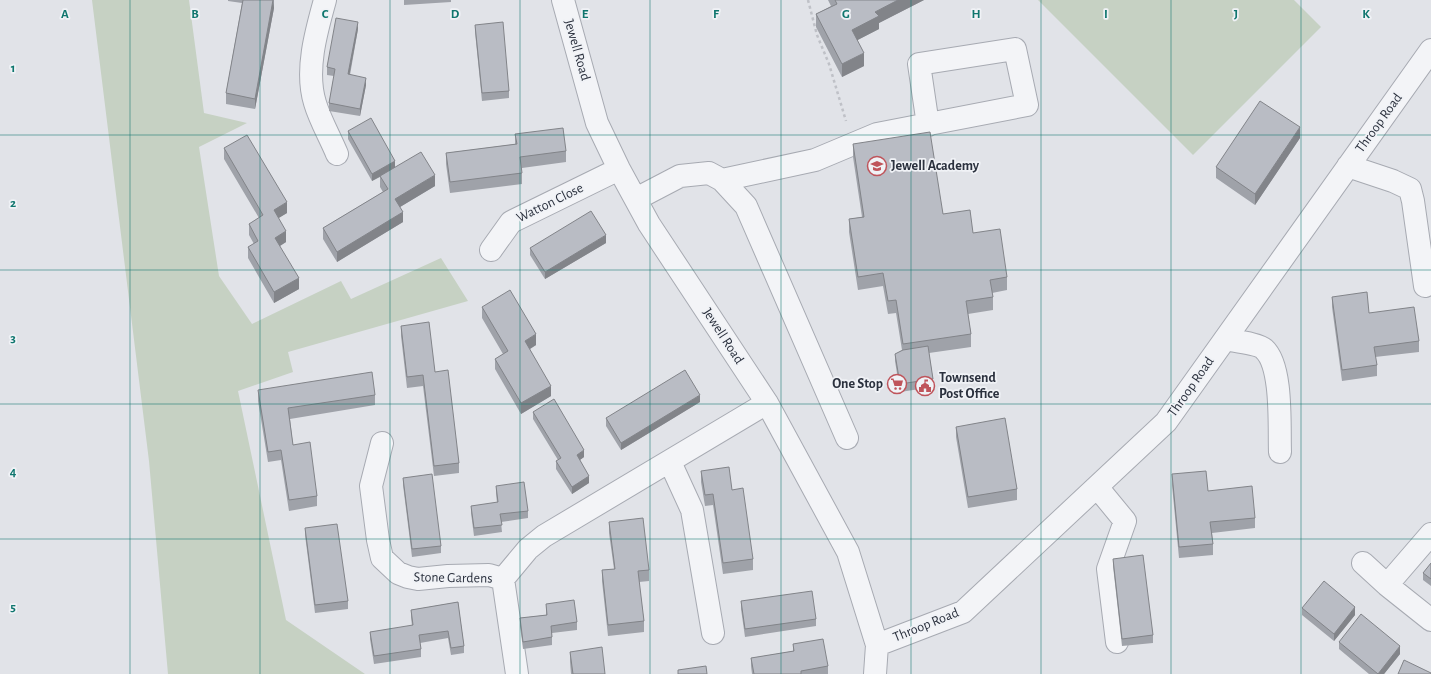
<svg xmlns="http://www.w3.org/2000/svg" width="1431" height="674" font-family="'Alegreya Sans',sans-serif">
	<rect width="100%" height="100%" fill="#e1e3e8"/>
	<path fill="#c6d1c3" d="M92 0H189L204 113 247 123 199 147 219 276 252 324 341 281 351 299 441 258 468 301 288 352 293 372 238 391 286 620 365 674H168L149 461Z
		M1038 0H1294L1321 27 1193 155Z"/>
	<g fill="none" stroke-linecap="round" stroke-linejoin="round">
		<g stroke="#a7aab2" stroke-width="24">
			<path id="minor" d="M325 0C316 32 305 71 315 103 320 120 330 137 337 154
				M563 0 597 123 619 169 649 224 767 403 848 552 877 645 875 674
				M1348 166 1393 181 1410 189 1413 201 1425 286
				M722 180 815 160 877 134 1027 105 1015 49 919 64 928 125
				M636 199 680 176 709 173 722 180 746 206 847 438
				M491 250 511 222 619 169
				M1225 339C1234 341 1259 344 1264 349 1283 366 1279 427 1280 452
				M382 443 371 486 378 540 382 558 398 573 408 577 418 579 448 576 489 575 503 579
				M670 462 692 510 713 633
				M1097 487 1125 521 1108 569 1117 642
				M1363 563 1387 585 1431 534
				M1387 585 1431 620
				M877 645 963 612 1166 422 1431 50
				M517 674 503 579 528 549 544 536 767 403"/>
		</g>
		<path stroke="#bfc1c7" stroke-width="2.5" stroke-dasharray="3 3" stroke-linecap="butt" d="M808 0 817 35 829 64 846 121"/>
		<use href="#minor" stroke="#f3f4f7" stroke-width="22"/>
	</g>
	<path fill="#9fa2a9" d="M228 0H274V8L255 109 226 104V93L242 3 228 1Z
		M404 0H451V2L404 5Z
		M828 0H924L879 23V29L857 40 864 66 842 77 816 27V14L831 6Z
		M475 25 509 91V98L482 101 475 32Z
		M358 29 350 75 366 85 360 116 329 111V103L334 76 327 75V67Z
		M348 131 395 167 435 186 400 207 403 222 337 262 323 239V228L383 192 380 187V177L372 181 348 139Z
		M515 134 566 151V162L522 168V184L450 193 446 164V153L515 144Z
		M1300 138 1255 205 1216 178V167Z
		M853 144 943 214 973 233 1007 277V290L992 293 993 297V310L968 314 971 334V347L929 353 933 379V387L900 392 895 361V354L902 350 896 313 888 314 883 286 858 290 849 232V219L862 217 853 157Z
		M224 148 287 213 278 218 286 242 280 246 299 289 274 303 248 258V247L254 244 249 235V224L259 218 224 159Z
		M606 243 545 279 530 255V248Z
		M1332 297 1369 313 1419 341V352L1375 357 1377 365V376L1342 381 1332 307Z
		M482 307 536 345 530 349 551 396 521 414 495 369V359L503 354 482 318Z
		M401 326 435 372 459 463V473L434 476 423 386 407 388 401 336Z
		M258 390 375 395V405L290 419 293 445 317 496V506L289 511 281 460 268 462 258 401Z
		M700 402 621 450 606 426V418Z
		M533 412 584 457 580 460 589 483 572 494 556 469V461L558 460 533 419Z
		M956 427 1017 489V500L968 508 956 437Z
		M701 471 732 490 753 559V570L723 574 713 505 705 506 701 482Z
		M1172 474 1208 491 1255 518V528L1212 533 1213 544V555L1179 558 1172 485Z
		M403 478 441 546V553L412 557 403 485Z
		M496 486 528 511V518L501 522 502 532 474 536 471 513V506L497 503 496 493Z
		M609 522 649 570V581L639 582 644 621V632L608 636 602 581V570L614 569 609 533Z
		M305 528 348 601V609L315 613 305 535Z
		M1113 559 1153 635V643L1122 646 1113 566Z
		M1431 563V586L1423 580V573Z
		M741 601 816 619V626L745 637 741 609Z
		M458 602 464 646V653L451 655 448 638 420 643 421 649V657L374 664 370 639V632L412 626 411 617V610Z
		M546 604 577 622V630L552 633V645L523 649 520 626V618L546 615Z
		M1302 608 1355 615 1334 641 1302 615Z
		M1339 642 1400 654 1384 674H1369L1339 649Z
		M793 644 828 666V674H752L751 666V658L793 651Z
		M570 652 605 674H571L570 662Z"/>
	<path fill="#828489" d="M273 0 274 8 255 109V99Z
		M898 0H924L879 23V29L852 43V30L875 12Z
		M358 22V29L348 82V74Z
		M864 53V66L842 77V64Z
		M366 78V85L360 116V109Z
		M1300 127V138L1255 205V194Z
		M395 161V168L372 181V174Z
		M435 175V186L395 210V199Z
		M287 202V213L274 221V210Z
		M403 212V222L337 262V252Z
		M286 231V242L275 249V238Z
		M606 235V243L545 279V272Z
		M299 278V289L274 303V292Z
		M536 334V345L525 352V341Z
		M551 386V396L521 414V403Z
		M700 395V402L621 450V443Z
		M584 450V457L577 462V455Z
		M589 476V483L572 494V487Z
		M1355 607V615L1334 641V634Z
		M1400 646V654L1384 674H1378Z"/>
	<path fill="#b9bcc4" stroke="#828489" d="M243 0H273L255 99 226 93Z
		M835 0H898L875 12 879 16 852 30 864 53 842 64 816 14 837 4Z
		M336 18 358 22 348 74 366 78 360 109 329 103 335 69 327 67Z
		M503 22 509 91 482 93 475 25Z
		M1260 101 1300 127 1255 194 1216 167Z
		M371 118 395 161 372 174 348 131Z
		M563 128 566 151 520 157 522 173 450 182 446 153 517 144 515 134Z
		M930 132 943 214 970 210 973 233 1000 229 1007 277 990 280 993 297 966 301 971 334 903 344 896 300 888 301 883 273 858 277 849 219 864 217 853 144Z
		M247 135 287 202 274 210 286 231 275 238 299 278 274 292 248 247 258 241 249 224 263 215 224 148Z
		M421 152 435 175 395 199 403 212 337 252 323 228 388 189 380 176Z
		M591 211 606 235 545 272 530 248Z
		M510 290 536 334 525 341 551 386 521 403 495 359 508 351 482 307Z
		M1367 292 1369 313 1414 307 1419 341 1374 347 1377 365 1342 370 1332 297Z
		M429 322 435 372 448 370 459 463 434 466 423 375 407 377 401 326Z
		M928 346 933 379 900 384 895 354 903 350Z
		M685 370 700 395 621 443 606 418Z
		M372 372 375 395 288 408 293 445 310 442 317 496 289 500 281 450 268 452 258 390Z
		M554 399 584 450 577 455 589 476 572 487 556 461 561 458 533 412Z
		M1005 418 1017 489 968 497 956 427Z
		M729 467 732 490 743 488 753 559 723 563 713 494 705 495 701 471Z
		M1206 471 1208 491 1252 486 1255 518 1210 522 1213 544 1179 547 1172 474Z
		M432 474 441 546 412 549 403 478Z
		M524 482 528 511 500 514 502 525 474 528 471 506 498 502 496 486Z
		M643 518 649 570 638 571 644 621 608 625 602 570 615 569 609 522Z
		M337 524 348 601 315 605 305 528Z
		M1143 555 1153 635 1122 639 1113 559Z
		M1431 563V579L1423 573Z
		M1324 581 1355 607 1334 634 1302 608Z
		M812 591 816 619 745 629 741 601Z
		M574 600 577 622 551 626 552 637 523 642 520 618 547 615 546 604Z
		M458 602 464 646 451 648 448 631 419 635 421 649 374 656 370 632 413 625 411 610Z
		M1361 614 1400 646 1378 674 1339 642Z
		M823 639 828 666 801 671V674H754L751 658 794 651 793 644Z
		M602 647 605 674H573L570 652Z
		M1404 660 1431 673V674H1398Z
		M706 666 707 674H678V670Z"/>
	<path fill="none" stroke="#0f766e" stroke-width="1" stroke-opacity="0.55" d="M130 0V674M260 0V674M390 0V674M520 0V674M650 0V674M781 0V674M911 0V674M1041 0V674M1171 0V674M1301 0V674M0 135H1431M0 270H1431M0 404H1431M0 539H1431"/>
	<defs>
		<g id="school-ring" transform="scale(1)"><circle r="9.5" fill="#f0f2f6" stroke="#bf545b" stroke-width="1.5"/><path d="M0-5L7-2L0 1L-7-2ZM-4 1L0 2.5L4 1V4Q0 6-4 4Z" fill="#bf545b"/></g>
		<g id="supermarket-ring" transform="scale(1)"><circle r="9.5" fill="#f0f2f6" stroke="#bf545b" stroke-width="1.5"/><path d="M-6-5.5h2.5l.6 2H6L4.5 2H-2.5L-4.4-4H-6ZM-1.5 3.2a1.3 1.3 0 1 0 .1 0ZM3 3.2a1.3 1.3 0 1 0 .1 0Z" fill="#bf545b"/></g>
		<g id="civic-ring" transform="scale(1)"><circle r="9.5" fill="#f0f2f6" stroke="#bf545b" stroke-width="1.5"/><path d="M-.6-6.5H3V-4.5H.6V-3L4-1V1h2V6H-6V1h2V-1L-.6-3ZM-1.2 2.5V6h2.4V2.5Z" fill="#bf545b"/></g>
	</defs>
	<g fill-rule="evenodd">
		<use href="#school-ring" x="877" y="166"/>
		<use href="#supermarket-ring" x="897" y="384"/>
		<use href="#civic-ring" x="925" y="386"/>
	</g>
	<g text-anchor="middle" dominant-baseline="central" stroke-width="3.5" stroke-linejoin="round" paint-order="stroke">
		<g font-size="14" fill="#2b313e" stroke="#f0f2f6">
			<text transform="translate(577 50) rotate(74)">Jewell Road</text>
			<text transform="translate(1379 123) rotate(-54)">Throop Road</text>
			<text transform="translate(550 203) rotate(-26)">Watton Close</text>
			<text transform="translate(723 336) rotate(57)">Jewell Road</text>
			<text transform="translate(1191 387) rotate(-55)">Throop Road</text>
			<text transform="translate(453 578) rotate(1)">Stone Gardens</text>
			<text transform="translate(926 625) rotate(-22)">Throop Road</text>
		</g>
		<g font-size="14" font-weight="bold" fill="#2b313e" stroke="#f0f2f6" text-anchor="start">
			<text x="891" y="166">Jewell Academy</text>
			<text x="939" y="378">Townsend<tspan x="939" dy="16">Post Office</tspan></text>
			<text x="883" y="384" text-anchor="end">One Stop</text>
		</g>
	</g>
	<g font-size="13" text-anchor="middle" font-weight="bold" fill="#0f766e" stroke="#f0f2f6" stroke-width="3.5" stroke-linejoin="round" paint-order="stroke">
		<text x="65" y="18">A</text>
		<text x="195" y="18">B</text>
		<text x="325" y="18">C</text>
		<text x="455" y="18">D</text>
		<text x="585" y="18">E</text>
		<text x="716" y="18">F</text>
		<text x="846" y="18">G</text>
		<text x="976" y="18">H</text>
		<text x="1106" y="18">I</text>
		<text x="1236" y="18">J</text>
		<text x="1366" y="18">K</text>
		<text x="13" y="72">1</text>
		<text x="13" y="207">2</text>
		<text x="13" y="342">3</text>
		<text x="13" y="476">4</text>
		<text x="13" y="611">5</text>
	</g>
</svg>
